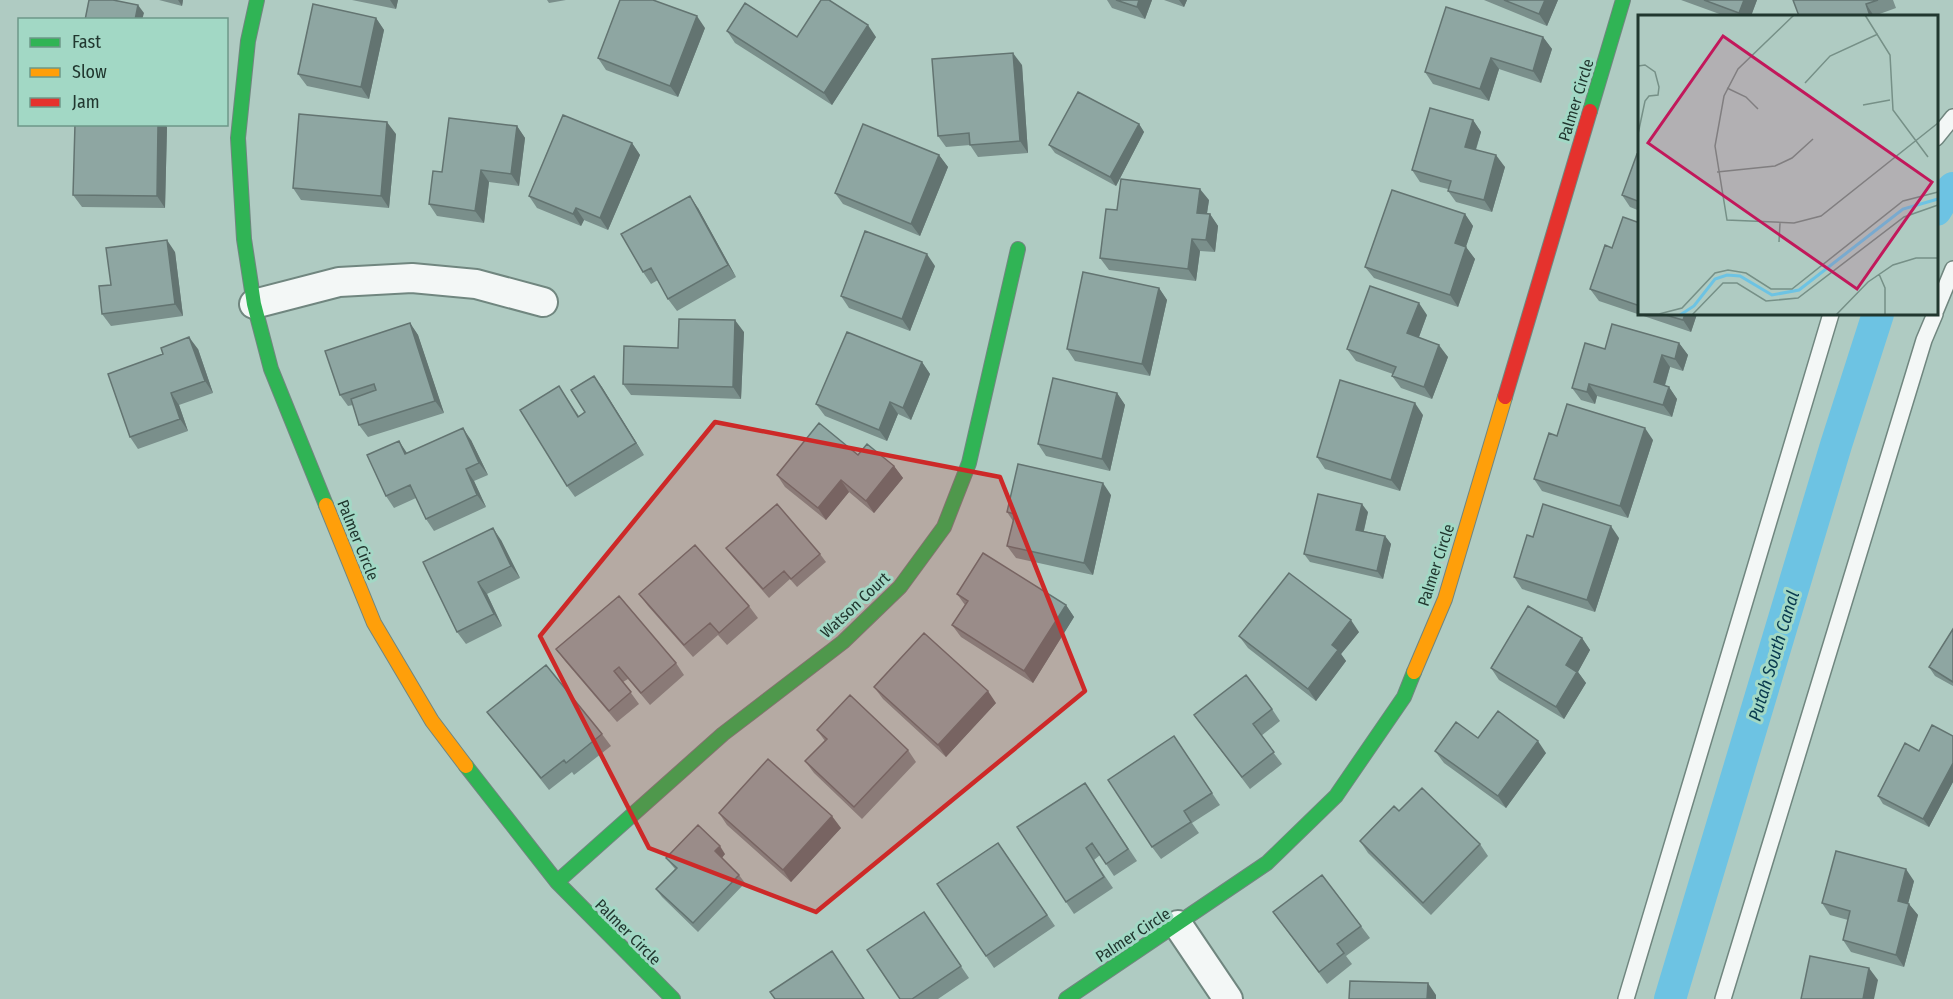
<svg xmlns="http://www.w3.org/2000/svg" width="1953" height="999" font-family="'Fira Sans Condensed',sans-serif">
	<rect width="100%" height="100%" fill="#afcbc2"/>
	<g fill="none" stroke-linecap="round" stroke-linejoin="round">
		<path stroke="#6dc3e3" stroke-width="32" d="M1936 210 1944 197 1953 188
			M1670 999 1836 445 1878 314"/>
		<g stroke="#70867f" stroke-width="18">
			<path id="lane" d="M1936 138 1953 117
				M1936 310 1953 269
				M1626 999 1831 314
				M1723 999 1924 340 1935 314"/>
		</g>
		<g stroke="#70867f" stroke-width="32">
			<path id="street" d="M254 304 339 282 412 278 476 284 543 302
				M1178 925 1228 999"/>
		</g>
		<g stroke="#70867f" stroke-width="16">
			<path id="fast" d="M257 0 248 41 238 138 244 239 254 304 271 369 326 505
				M1590 111 1623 0
				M466 766 557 882 673 999
				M557 882 723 734 843 642 900 587 944 527 969 463 1018 249
				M1066 999 1267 863 1336 796 1404 697 1414 672"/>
		</g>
		<g stroke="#70867f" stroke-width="16">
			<path id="slow" d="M326 505 374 623 432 721 466 766
				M1414 672 1445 599 1505 397"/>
		</g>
		<g stroke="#70867f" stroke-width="16">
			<path id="jam" d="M1505 397 1590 111"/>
		</g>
		<use href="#lane" stroke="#f3f7f6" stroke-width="15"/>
		<use href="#street" stroke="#f3f7f6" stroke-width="28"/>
		<use href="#fast" stroke="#30b455" stroke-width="14"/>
		<use href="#slow" stroke="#ff9f0a" stroke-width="14"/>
		<use href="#jam" stroke="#e5322d" stroke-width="14"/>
	</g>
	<path fill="#7a8f8b" d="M159 0H183L182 6Z
		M352 0H398L396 9Z
		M547 0H566L549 3Z
		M1107 0H1152L1145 19 1112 8Z
		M1164 0H1187L1184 7Z
		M1484 0H1558L1547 26Z
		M1681 0H1757L1751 16H1725Z
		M1793 0H1893L1896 8 1874 16Z
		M376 18 384 30 369 99 307 86 298 74Z
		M705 28 678 97 606 70 598 58Z
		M727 31 797 37H876L832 105 735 43Z
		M1543 37 1552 49 1541 83 1499 69 1489 101 1433 84 1425 72Z
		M1022 65 1028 153 978 157 970 145 946 147 938 136Z
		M1473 120 1481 132 1476 150 1505 167 1492 212 1456 202 1448 191V189L1420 182 1412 170Z
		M1139 124 1144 132 1116 186 1055 153 1049 145Z
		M517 126 525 138 519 186 489 182 484 223 437 216 429 204 442 172Z
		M167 127 165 208 82 207 73 195Z
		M396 134 389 208 301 200 293 188Z
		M632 143 640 155 608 230 584 220 581 226 537 208 529 196Z
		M939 155 948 167 920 236 843 204 835 193Z
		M1640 155V211L1630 207 1622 195Z
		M1209 200 1207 214H1210L1218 226 1215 252 1200 251 1196 281 1109 270 1100 258 1117 210Z
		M698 208 736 277 677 311 668 299 658 280 651 284 643 272Z
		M1465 214 1473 226 1466 247 1475 259 1458 307 1374 278 1365 267Z
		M1640 223V314H1697L1691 332 1599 301 1590 289 1612 248Z
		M175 252 183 316 111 326 102 314 111 285Z
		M935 266 910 331 849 308 841 296Z
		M1159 288 1167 300 1150 376 1075 361 1067 349Z
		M1427 315 1419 337 1448 357 1432 399 1401 388 1392 376 1393 374 1356 361 1347 349Z
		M410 323 418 335 444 413 368 437 359 425 353 405 348 406 340 395Z
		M744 332 741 399 631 395 623 384 678 348Z
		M1679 343 1688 355 1683 371 1670 367 1665 386 1669 387 1677 399 1672 417 1597 396 1595 404 1581 400 1572 388Z
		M198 349 213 393 179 405 188 431 138 449 130 437Z
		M922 362 930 374 911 420 898 414 887 441 825 416 816 404Z
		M594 376 644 455 575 497 567 486V398L579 416 585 412Z
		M1117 393 1125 405 1110 471 1046 456 1038 444Z
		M1423 415 1400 491 1325 469 1317 457Z
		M1557 436 1653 440 1628 518 1542 491 1534 479Z
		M471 440 488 475 474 481 486 507 434 531 426 519 416 498 394 508 386 496 407 453Z
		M858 455 894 466 903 478 874 513 849 492 826 520 785 487 777 475Z
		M1111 495 1093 575 1016 558 1007 546 1013 521 1007 512Z
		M1368 512 1364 531 1385 536 1391 544 1383 579 1310 562 1304 554Z
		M1619 538 1595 612 1522 589 1514 577Z
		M501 540 520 578 487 594 502 626 466 644 457 632 423 562Z
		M726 548 820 554 826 562 797 587 790 579 769 598 732 556Z
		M639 594 749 606 758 618 727 645 718 635 693 657 648 606Z
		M957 594 1066 605 1074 617 1033 683 961 637 952 625 965 605Z
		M1953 629V686L1935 676 1929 667Z
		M1359 632 1341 654 1346 661 1316 701 1248 648 1239 636Z
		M1582 638 1590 650 1578 672 1586 683 1564 719 1499 680 1491 668Z
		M556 649 676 663 684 675 650 705 628 679 623 682 639 704 617 722 565 661Z
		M874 687 996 703 946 757 883 699Z
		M1272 709 1280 721 1261 736 1282 764 1250 789 1194 715Z
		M487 712 602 734 611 746 574 775 572 772 549 790 496 723Z
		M817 730 908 750 916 762 862 819 814 773 805 761 825 741Z
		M1174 736 1220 805 1192 823 1199 833 1161 859 1152 847Z
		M1953 736V782L1929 827 1883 804 1878 796 1919 751Z
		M1478 738 1546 753 1506 808 1444 763 1435 751Z
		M1093 795 1137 861 1114 876 1100 855 1094 860 1113 888 1074 914 1066 902Z
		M1399 811 1480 844 1488 856 1431 915 1368 853 1360 841Z
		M719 813 841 828 791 882 727 825Z
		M998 843 1055 926 994 968 937 884Z
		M725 854 722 858 739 875 745 883 698 932 662 897 656 889 675 869 666 858Z
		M1914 881 1908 903 1918 915 1904 967 1851 952 1843 940 1848 920 1830 915 1822 903Z
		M924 912 969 978 938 999H900Z
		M1273 912 1361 926 1370 938 1346 956 1352 964 1327 984Z"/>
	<path fill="#637471" d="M178 0H183L182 6Z
		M390 0H398L396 9Z
		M1139 0H1152L1145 19 1137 7Z
		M1179 0H1187L1184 7Z
		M1545 0H1558L1547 26 1539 14Z
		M1744 0H1757L1751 16H1741L1739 13Z
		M1866 4 1874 16H1875H1870Z
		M138 5 144 13 142 20H135Z
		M697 16 705 28 678 97 670 86Z
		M376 18 384 30 369 99 361 87Z
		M868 25 876 37 832 105 824 93Z
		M1543 37 1552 49 1541 83 1533 71Z
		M1013 53 1022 65 1028 153 1020 141Z
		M1491 58 1499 69 1489 101 1480 89Z
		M1473 120 1481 132 1473 158 1465 147Z
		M387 122 396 134 389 208 381 196Z
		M158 124H165L167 127 165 208 157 196Z
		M1139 124 1144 132 1116 186 1110 177Z
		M517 126 525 138 519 186 511 174Z
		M632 143 640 155 608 230 600 218Z
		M939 155 948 167 920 236 911 224Z
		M1496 155 1505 167 1492 212 1484 200Z
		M481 170 489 182 484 223 475 211Z
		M1200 189 1209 200 1205 225 1197 213Z
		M690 196 698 208 736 277 728 265Z
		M576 208 584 220 581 226 573 214Z
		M1210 214 1218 226 1215 252 1206 240Z
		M1465 214 1473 226 1463 255 1455 243Z
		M1192 239 1200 251 1196 281 1188 269Z
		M167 240 175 252 183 316 175 304Z
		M1466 247 1475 259 1458 307 1450 295Z
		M927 254 935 266 910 331 902 319Z
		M1159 288 1167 300 1150 376 1142 364Z
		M1419 303 1427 315 1416 345 1407 333Z
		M1685 314H1697L1691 332 1683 320Z
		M735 320 744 332 741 399 733 387Z
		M410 323 418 335 444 413 435 401Z
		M189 337 198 349 213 393 205 381Z
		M1679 343 1688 355 1683 371 1675 359Z
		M1439 345 1448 357 1432 399 1424 387Z
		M1662 355 1670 367 1662 394 1654 382Z
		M922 362 930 374 911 420 903 408Z
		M594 376 602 387 644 455 636 443Z
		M1589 384 1597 396 1595 404 1587 392Z
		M1669 387 1677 399 1672 417 1663 405Z
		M171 393 179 405 188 431 180 419Z
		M1117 393 1125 405 1110 471 1102 459Z
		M890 402 898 414 887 441 879 430Z
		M1415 403 1423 415 1400 491 1391 480Z
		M463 428 471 440 488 475 479 463Z
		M1645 428 1653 440 1628 518 1620 506Z
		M399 441 407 453 405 454Z
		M894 466 903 478 874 513 866 501Z
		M466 469 474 481 486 507 477 495Z
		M841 480 849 492 826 520 818 508Z
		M1103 483 1111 495 1093 575 1084 563Z
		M1362 504 1368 512 1362 538 1356 530Z
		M1611 526 1619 538 1595 612 1587 600Z
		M493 528 501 540 520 578 511 566Z
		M1385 536 1391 544 1383 579 1377 571Z
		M478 582 487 594 502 626 494 614Z
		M1066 605 1074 617 1033 683 1024 671Z
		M1351 620 1359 632 1341 654 1346 661 1316 701 1308 689 1332 645Z
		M1582 638 1590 650 1578 672 1586 683 1564 719 1556 707 1566 665Z
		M988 691 996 703 946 757 938 745Z
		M1538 741 1546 753 1506 808 1498 796Z
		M1953 763V782L1929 827 1923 819Z
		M832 816 841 828 791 882 783 870Z
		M720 846 725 854 720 860 715 851Z
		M1906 869 1914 881 1906 912 1898 901Z
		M1909 904 1918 915 1904 967 1896 955Z
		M1869 968 1878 980 1874 999H1863Z
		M1428 983 1436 995V999H1427Z"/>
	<path fill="#8ea6a2" stroke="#637471" stroke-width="1.5" d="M89 0H113L138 5 135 20H85Z
		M620 0H653L697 16 670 86 598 58Z
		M821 0H829L868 25 824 93 727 31 745 3 797 37Z
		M1116 0H1139L1137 7Z
		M1504 0H1545L1539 14Z
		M1704 0H1744L1739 13Z
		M1793 0H1878L1866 4 1870 16H1799Z
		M313 4 376 18 361 87 298 74Z
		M1446 7 1543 37 1533 71 1491 58 1480 89 1425 72Z
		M1013 53 1020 141 970 145 969 133 938 136 932 59Z
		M1078 92 1139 124 1110 177 1049 145Z
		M1430 108 1473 120 1465 147 1496 155 1484 200 1448 191 1451 181 1412 170Z
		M299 114 387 122 381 196 293 188Z
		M563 115 632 143 600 218 576 208 573 214 529 196Z
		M449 118 517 126 511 174 481 170 475 211 429 204 433 171 442 172Z
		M75 124H158L157 196 73 195Z
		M863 124 939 155 911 224 835 193Z
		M1637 154 1640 155V202L1622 195Z
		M1121 179 1200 189 1197 213 1210 214 1206 240 1192 239 1188 269 1100 258 1106 209 1117 210Z
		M1392 190 1465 214 1455 243 1466 247 1450 295 1365 267Z
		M690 196 728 265 668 299 651 268 643 272 621 234Z
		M1623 217 1640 223V306L1590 289 1605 245 1612 248Z
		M865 231 927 254 902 319 841 296Z
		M167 240 175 304 102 314 99 286 111 285 106 248Z
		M1083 272 1159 288 1142 364 1067 349Z
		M1370 286 1419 303 1407 333 1439 345 1424 387 1392 376 1396 367 1347 349Z
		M1662 314H1685L1683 320Z
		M679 319 735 320 733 387 623 384 624 346 678 348Z
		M410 323 435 401 359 425 351 399 376 390 374 384 340 395 325 351Z
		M1612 324 1679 343 1675 359 1662 355 1654 382 1669 387 1663 405 1589 384 1587 392 1572 388 1585 343 1605 349Z
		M847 332 922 362 903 408 890 402 879 430 816 404Z
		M189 337 205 381 171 393 180 419 130 437 108 374 163 354 161 348Z
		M594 376 636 443 567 486 520 410 559 386 578 417 585 412 571 390Z
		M1053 378 1117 393 1102 459 1038 444Z
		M1340 380 1415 403 1391 480 1317 457Z
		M1567 404 1645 428 1620 506 1534 479 1549 433 1557 436Z
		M819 423 858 455 867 444 894 466 866 501 841 480 818 508 777 475Z
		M463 428 479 463 466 469 477 495 426 519 410 485 386 496 367 455 399 441 405 454Z
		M1018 464 1103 483 1084 563 1007 546 1015 514 1007 512Z
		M1318 494 1362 504 1356 530 1385 536 1377 571 1304 554Z
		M777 504 820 554 791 579 784 571 763 589 726 548Z
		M1543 504 1611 526 1587 600 1514 577 1527 535 1533 537Z
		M493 528 511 566 478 582 494 614 457 632 423 562Z
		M695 545 749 606 719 633 710 623 684 645 639 594Z
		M983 553 1066 605 1024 671 952 625 968 601 957 594Z
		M1289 573 1351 620 1332 645 1338 650 1308 689 1239 636Z
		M619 596 676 663 641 693 619 667 614 671 631 692 609 711 556 649Z
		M1528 606 1582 638 1566 665 1577 672 1556 707 1491 668Z
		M1953 629V682L1929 667Z
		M924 633 988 691 938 745 874 687Z
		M546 665 602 734 566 763 564 760 541 778 487 712Z
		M1246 675 1272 709 1253 724 1274 752 1242 777 1194 715Z
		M850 695 908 750 854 807 805 761 827 739 817 730Z
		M1498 711 1538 741 1498 796 1435 751 1456 722 1478 738Z
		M1932 725 1953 736V763L1923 819 1878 796 1905 743 1919 751Z
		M1174 736 1212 793 1184 811 1191 822 1152 847 1108 780Z
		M768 759 832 816 783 870 719 813Z
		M1085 783 1128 849 1106 864 1092 843 1086 848 1104 877 1066 902 1017 827Z
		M1422 788 1480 844 1423 903 1360 841 1394 806 1399 811Z
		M698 825 720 846 715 851 739 875 693 923 656 889 677 868 666 858Z
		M998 843 1047 915 986 956 937 884Z
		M1836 851 1906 869 1898 901 1909 904 1896 955 1843 940 1850 911 1822 903Z
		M1322 875 1361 926 1337 944 1344 953 1319 972 1273 912Z
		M924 912 961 966 912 999H900L867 950Z
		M832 951 864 999H775L770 992Z
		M1810 956 1869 968 1863 999H1801Z
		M1350 981 1428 983 1427 999H1349Z"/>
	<path fill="#cd2928" fill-opacity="0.2" stroke="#cd2928" stroke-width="4.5" stroke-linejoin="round" d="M715 422 1000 477 1085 691 816 912 649 848 540 636Z"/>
	<g text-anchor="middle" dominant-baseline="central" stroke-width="6" stroke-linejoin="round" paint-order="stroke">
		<g font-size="16" fill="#21372f" stroke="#a2d8c5">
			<text transform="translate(1576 100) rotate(-73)">Palmer Circle</text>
			<text transform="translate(358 540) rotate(68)">Palmer Circle</text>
			<text transform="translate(1436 565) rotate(-72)">Palmer Circle</text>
			<text transform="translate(855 605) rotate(-43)">Watson Court</text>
			<text transform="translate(628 932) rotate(45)">Palmer Circle</text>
			<text transform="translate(1133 935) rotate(-33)">Palmer Circle</text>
		</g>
		<g font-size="18" font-style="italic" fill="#08394e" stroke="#a2d8c5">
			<text transform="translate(1774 656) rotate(-73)">Putah South Canal</text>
		</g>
	</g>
	<g transform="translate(1638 15)">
		<rect width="300" height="300" fill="#afcbc2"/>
		<path fill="none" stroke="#6dc3e3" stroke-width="3" d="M42 300 56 291 77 264 89 260 102 261 134 280 161 275 265 194 300 184"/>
		<path fill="none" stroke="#769087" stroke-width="1.5" d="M156 0 100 54 86 81 77 131 89 205 156 208 183 201 300 108M227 0 252 40 255 95 290 142M0 51 7 50 17 57 21 72 20 80 11 81 7 86 0 119M167 68 192 41 240 19M89 73 108 82 120 94M225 90 252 85M79 157 137 151 154 143 175 124M141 227 142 208M241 259 247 273V300M0 299H21L44 293 77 258 90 255 108 258 133 274H154L265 186 300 177M54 300 85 268H99L128 286 160 283 266 202 300 190M198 300 230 267 255 250 278 243H300"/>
		<path fill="#c2185b" fill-opacity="0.15" stroke="#c2185b" stroke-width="3" d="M85 21 294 167 219 274 10 128Z"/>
		<rect width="300" height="300" fill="none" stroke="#21372f" stroke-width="3"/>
	</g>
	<rect x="18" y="18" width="210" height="108" fill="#a2d8c5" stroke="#6e9889" stroke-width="1.5"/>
	<rect x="30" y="38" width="30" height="9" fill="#30b455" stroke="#6e9889" stroke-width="1.5"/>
	<text x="72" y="48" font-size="18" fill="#21372f">Fast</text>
	<rect x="30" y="68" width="30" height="9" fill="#ff9f0a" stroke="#6e9889" stroke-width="1.5"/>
	<text x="72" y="78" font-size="18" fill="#21372f">Slow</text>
	<rect x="30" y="98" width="30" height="9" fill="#e5322d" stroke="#6e9889" stroke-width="1.5"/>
	<text x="72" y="108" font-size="18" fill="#21372f">Jam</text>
</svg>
